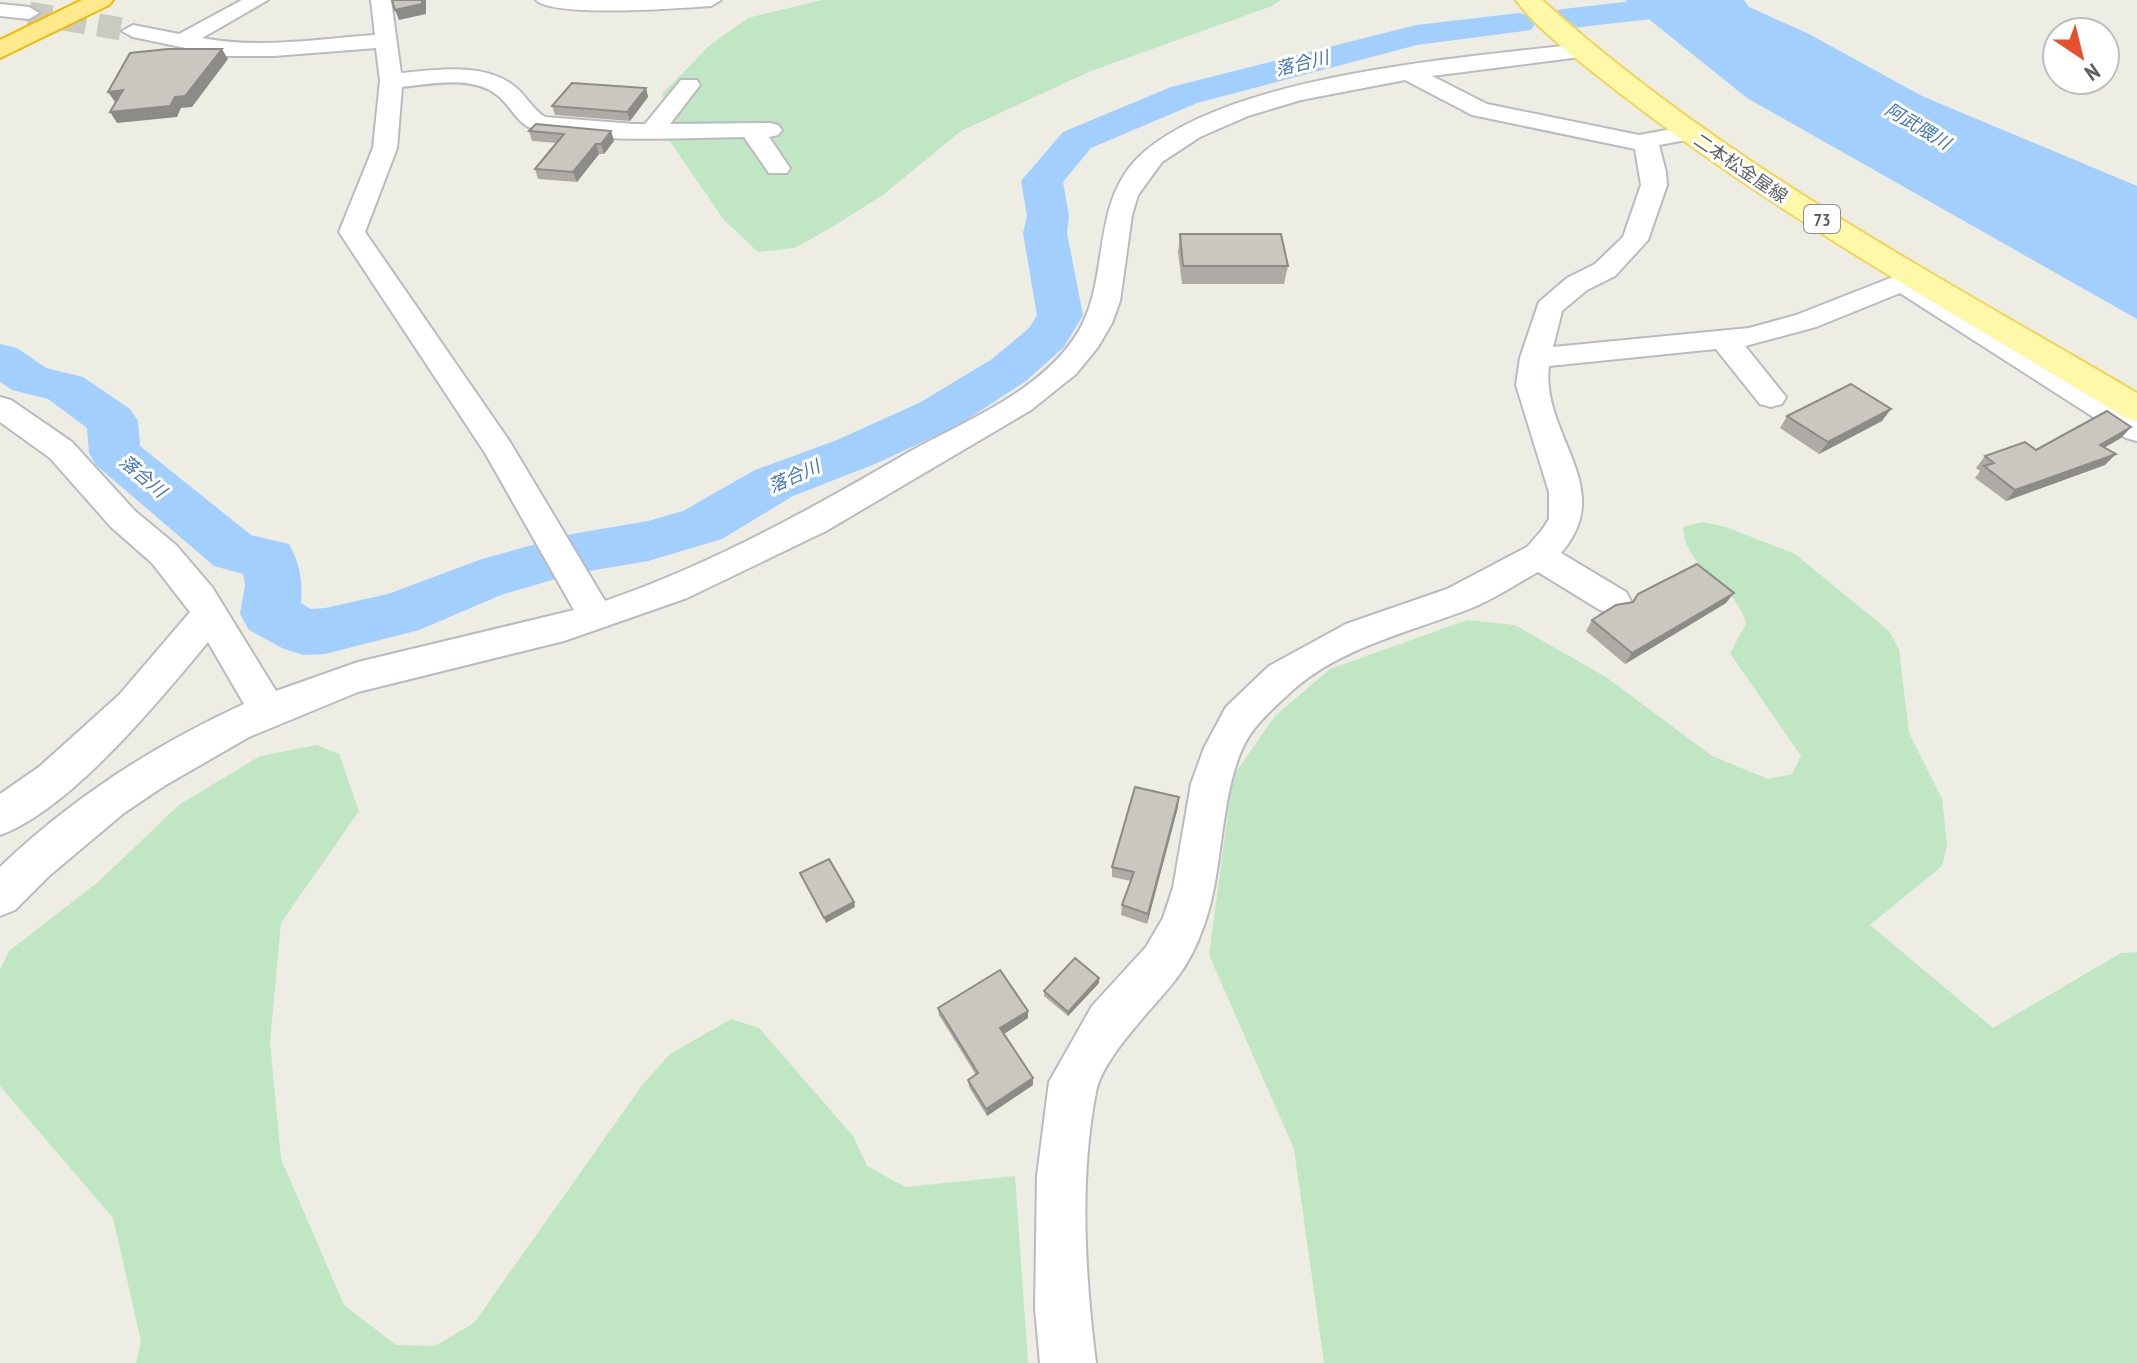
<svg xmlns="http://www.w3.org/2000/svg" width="2137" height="1363" font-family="'PT Sans Narrow','Noto Sans JP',sans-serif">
	<rect width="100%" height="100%" fill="#eeede3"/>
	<path fill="#c0e6c3" d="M822 0H1281L1272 6 1091 71 961 131 883 195 832 227 795 248 758 252 724 220 669 140 662 94 710 45 748 18Z
		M1702 522 1726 527 1795 554 1889 631 1899 649 1909 733 1942 799 1947 845 1942 866 1870 925 1993 1028 2121 953 2137 952V1363H1324L1294 1149 1209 955 1233 776 1275 716 1330 669 1467 620 1515 625 1606 677 1712 756 1768 779 1792 774 1801 756 1730 653 1746 624C1737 583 1685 571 1683 527Z
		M317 745 339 754 359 811 281 923 270 1042 281 1159 344 1305 396 1345 435 1346 474 1323 643 1084 670 1054 731 1019 759 1028 853 1136 867 1166 905 1187 1015 1176 1028 1363H136L141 1341 113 1218 0 1086V970L9 951 98 882 179 805 260 756Z"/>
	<path fill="#a3cfff" d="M1625 0H1744L1749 7 1807 33 1922 96 2137 186V319L1747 98Z"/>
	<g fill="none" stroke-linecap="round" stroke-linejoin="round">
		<path fill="#a3cfff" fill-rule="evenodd" d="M1641 0 1731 2 1726 9 1714 12 1563 29 1551 26 1546 19 1551 12 1563 9Z
			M1519 13 1531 16 1536 23 1531 30 1417 45 1197 103 1091 148 1063 182 1069 216 1067 233 1083 315 1064 347 1026 381 957 426 875 464 793 496 722 539 648 561 572 574 501 595 419 630 325 654 303 655 282 648 249 630 240 614 245 585 243 574 214 566 96 465 89 453 87 428 48 399 12 390 0 382V344L17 348 46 368 83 377 130 409 138 421 140 446 251 535 289 544C300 564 303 581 301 603L311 609 325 608 388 594 482 559 572 534 648 521 683 511 755 470 837 440 921 402 992 359 1029 328 1037 315 1023 233 1027 216 1021 181 1063 132 1171 87 1416 25Z"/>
		<path stroke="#cacac3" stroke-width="23" stroke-dasharray="23 12" stroke-linecap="butt" d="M29 13 133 31"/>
		<g stroke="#b9bbc0" stroke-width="4">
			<path id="minor" d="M242 0H268L202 38C258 49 318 39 375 35L371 0H391L401 73C436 70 484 62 514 86 526 95 532 109 545 117L634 124H645L681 80H697L700 85 670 124 770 123 778 125 782 130 778 135 769 137 790 168 787 173H769L744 137C680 138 600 143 537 130 517 126 512 106 497 95 472 75 431 84 402 87L397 148 365 232 510 442 605 601C713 564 811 509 909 452 965 421 1035 394 1073 340 1114 283 1086 202 1144 152 1235 74 1462 58 1580 44L1591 51 1588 56 1432 76 1487 104 1639 135 1689 126 1697 128 1701 133 1697 138 1659 145 1666 172 1667 185 1648 240 1615 276 1587 290 1562 311 1553 347 1749 328 1796 315 1916 268 1926 270 1930 276 1923 283 2137 417V441L2126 438 1900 293 1816 327 1745 346 1786 397 1782 404 1771 407 1760 404 1716 349 1549 366C1540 434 1618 488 1561 553L1626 592 1631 601 1626 610 1613 614 1600 610 1538 572C1516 584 1493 600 1469 609 1410 632 1342 647 1294 689 1281 701 1266 714 1255 728 1218 773 1226 868 1204 925 1198 943 1188 964 1176 979 1154 1008 1103 1056 1096 1092 1079 1179 1085 1275 1096 1363H1040L1035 1309 1037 1176 1049 1082 1092 1006 1146 947 1163 918 1173 888 1191 784 1204 748 1226 707 1269 666 1346 624 1447 589 1527 547 1542 530 1549 519V492L1516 385 1520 358 1539 302 1567 278 1595 264 1623 237 1641 185 1635 149 1472 115 1405 80 1301 100 1248 116 1200 137 1162 162 1138 195 1132 215 1120 301 1112 323 1098 347 1076 374 1031 410 826 531 687 598 564 641 358 692 249 737 164 786 124 813 49 876 15 910 0 916V867C71 799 154 745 244 704L208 642C160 700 70 810 0 835V794L39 767 119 695 190 612 152 563 111 527 50 458 0 422V397L11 400 72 442 135 511 176 545 212 587 276 691 358 662 574 610 485 453 339 232 373 148 380 81 376 48 274 56H224L133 37 122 31 133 25 179 34Z
				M536 0H721L711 6C682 8 552 18 536 0Z
				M0 4 29 7 39 13 29 19 0 16Z"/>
		</g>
		<g stroke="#f1d45a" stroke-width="4">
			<path id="major" d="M1516 0H1542C1718 160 1933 273 2137 393V421L2124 417C1956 314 1781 218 1625 97 1594 73 1537 30 1516 0Z"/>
		</g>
		<g stroke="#f1ba01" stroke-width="4">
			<path id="highway" d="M82 0H113L109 5 0 58V40Z"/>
		</g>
		<use href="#minor" fill="#fff" fill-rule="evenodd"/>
		<use href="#major" fill="#fff8a8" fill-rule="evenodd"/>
		<use href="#highway" fill="#fcea8c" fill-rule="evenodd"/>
	</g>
	<path fill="#aeaba6" d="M646 88 648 97 630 121 555 115 552 106Z
		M529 131H611L614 141 604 154H599L577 182 538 179 535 169 557 143 532 141Z
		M1180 234 1288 266 1284 284H1182L1178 252Z
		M1787 416 1882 421 1819 454 1780 428Z
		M2131 427 2121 438 2105 447V465L2006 501 1975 478 1980 471 1976 468 1985 456 2036 450Z
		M1726 603 1625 664 1586 631 1592 620Z
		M1178 807 1147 924 1121 915 1122 905 1131 881 1112 877V867Z
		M1099 978V983L1068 1016 1044 996V991Z
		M938 1008 1028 1011V1018L1004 1034 1033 1078V1085L987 1116 969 1087 968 1080 976 1075 939 1015Z"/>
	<path fill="#8d8b87" d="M422 0H426V14L399 20 395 10Z
		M222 49 228 59 192 107 181 108 177 117 117 123 110 112 175 97Z
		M646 88 648 97 630 121 627 112Z
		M123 90 130 101 115 102 108 92Z
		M611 131 614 141 604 154 601 144Z
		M596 144 599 154 577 182 573 172Z
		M1891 409 1882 421 1819 454 1828 442Z
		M2131 427 2121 438 2090 456 2100 445Z
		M2116 454 2105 465 2006 501 2015 490Z
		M1734 593 1726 603 1625 664 1632 653Z
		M1179 797 1178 807 1147 924 1148 914Z
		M854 902 855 907 826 923 824 918Z
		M1099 978V983L1068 1016V1012Z
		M1028 1011V1018L1001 1036 1000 1028Z
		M1033 1078V1085L987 1116 986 1109Z"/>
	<path fill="#cac7c1" stroke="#8d8b87" stroke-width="2" d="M392 0H422V4L395 10Z
		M168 49H222L185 96 175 97 170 106 110 112 123 90 108 92 130 53Z
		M572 83 646 88 627 112 552 106Z
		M536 124 611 131 601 144H596L573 172 535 169 564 134 529 131Z
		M1180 234H1281L1288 266H1183Z
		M1851 384 1891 409 1828 442 1787 416Z
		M2107 411 2131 427 2100 445 2116 454 2015 490 1984 466 1994 463 1985 456 2025 442 2036 450Z
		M1697 564 1734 593 1632 653 1592 620 1616 605 1633 602 1638 594Z
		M1135 787 1179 797 1148 914 1122 905 1134 872 1112 867Z
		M829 859 854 902 824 918 800 873Z
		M1075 958 1099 978 1068 1012 1044 991Z
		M1000 970 1028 1011 1000 1028 1033 1078 986 1109 968 1080 978 1073 938 1008Z"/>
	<g text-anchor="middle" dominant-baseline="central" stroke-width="6" stroke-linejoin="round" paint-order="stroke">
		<g font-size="18" font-style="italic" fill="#4272ba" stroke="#fff">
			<text transform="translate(1302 63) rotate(-14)">落合川</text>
			<text transform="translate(1918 126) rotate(31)">阿武隈川</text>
			<text transform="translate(143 476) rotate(40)">落合川</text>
			<text transform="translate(794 476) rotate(-24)">落合川</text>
		</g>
		<g font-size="18" fill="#5c5f64" stroke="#fff">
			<text transform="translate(1741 168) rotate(34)">二本松金屋線</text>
		</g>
		<rect fill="#fff" stroke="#8d8f92" stroke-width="2" x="1804" y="205" width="36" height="28" rx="6"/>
		<g font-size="18" font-weight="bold" fill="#5c5f64">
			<text x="1822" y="219">73</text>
		</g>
	</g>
	<g transform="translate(2081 56) rotate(145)"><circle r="38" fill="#ffffff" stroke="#bebfc1" stroke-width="2"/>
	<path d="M0-6L14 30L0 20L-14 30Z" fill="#e94e2f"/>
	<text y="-12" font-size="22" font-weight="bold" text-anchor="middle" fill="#5c5f64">N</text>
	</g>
</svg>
